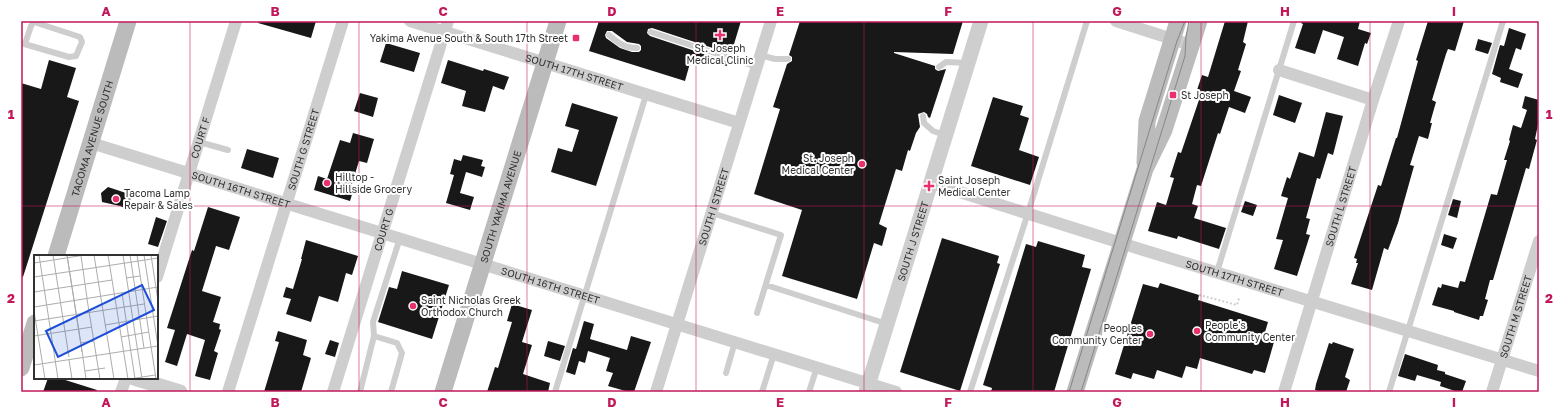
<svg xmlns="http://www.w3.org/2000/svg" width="1560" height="413" font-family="'Golos Text',sans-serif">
	<rect width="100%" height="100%" fill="#fff"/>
	<path fill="#181818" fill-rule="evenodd" d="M259 21H316L311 38 258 23Z
		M599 21H741L731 54 652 28 648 29 647 33 650 36 728 62 727 66 692 56 685 81 589 51ZM607 31H612L627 42 639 44 641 46V50L639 52H632L620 48 606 38 605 35Z
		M800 21H963L953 54 894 52V53L935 66V69L938 71 946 69 930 118 928 117 927 114 924 112 918 114 920 127 916 133 910 151 908 150 902 171 896 169 879 224 887 228 882 246 874 243 857 299 782 276 802 210 754 194 780 109 773 107 787 64 792 61V57L789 55Z
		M1225 21H1248L1243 42 1246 44 1238 70 1241 71 1234 91 1251 97 1245 113 1229 107 1220 134 1218 133 1201 186 1197 185 1192 204 1198 206 1194 218 1226 228 1219 249 1178 236 1177 239 1148 231 1157 202 1166 205 1174 178 1170 177 1178 152 1181 153 1201 94 1196 93 1202 75 1208 77Z
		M1302 21H1360L1358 29 1371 33 1367 44 1365 43 1358 66 1337 59 1344 37 1323 30 1315 54 1295 48 1303 24 1301 23Z
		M1428 21H1464L1455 51 1448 49 1446 54 1432 100 1436 102 1430 123H1432L1428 139 1419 136 1410 165 1414 166 1398 223 1388 250 1384 248 1372 290 1351 284 1358 263H1356L1357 259 1354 258 1378 185 1381 186 1396 138H1397L1418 61 1416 60Z
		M1509 28 1526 34 1521 50 1516 48 1509 69 1523 74 1518 88 1500 82 1501 78 1492 74 1500 45 1504 46Z
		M1478 39 1492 43 1488 54 1475 50Z
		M386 43 420 53 414 72 380 62Z
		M49 60 76 68 67 97 79 101 23 277H21V83L41 89Z
		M448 60 483 71 484 69 509 77 504 90 493 86 485 112 462 106 466 91 441 83Z
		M360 93 378 98 373 117 354 111Z
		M1279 95 1302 103 1295 123 1273 115Z
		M1525 96 1539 100V120L1535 139 1537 140 1529 169 1526 168 1493 280H1490L1485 299 1488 300 1483 316H1480L1479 320 1454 312V311L1432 305 1438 287 1441 288 1442 284 1458 288 1460 281 1465 282 1491 194 1497 195 1507 160H1504L1510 141 1509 140 1513 125 1521 128 1527 110 1522 108Z
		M993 97 1023 106 1020 115 1029 118 1019 150 1039 157 1030 185 971 166Z
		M572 103 618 117 596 186 551 172 558 148 572 152 579 130 565 126Z
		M1326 112 1343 116 1333 155 1328 153 1320 179 1317 178 1306 218 1310 219 1306 234 1310 235 1297 276 1274 269 1283 240 1276 239 1288 198 1281 196 1287 177 1290 179 1299 152 1314 157Z
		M353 133 374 139 367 163 359 161 351 187 354 188 350 201 314 190 318 176 327 179 340 140 350 143Z
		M247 149 279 158 273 178 241 168Z
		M463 155 483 160 481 166 485 167 482 177 466 172 460 193 474 197 470 210 446 203 454 175 450 174 454 159 461 161Z
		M108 187 132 195 127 209 120 206 102 202 101 193Z
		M1453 199 1461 201 1457 218 1448 215Z
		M1245 201 1257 205 1253 216 1241 212Z
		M208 207 240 217 229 250 216 246 202 291 221 297 213 322 220 324 219 329 221 330 214 351 218 353 210 380 195 376 205 340 187 334 177 366 165 362 175 330 167 328 192 250 194 251Z
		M156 217 167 221 158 247 148 244Z
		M1444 234 1457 238 1453 249 1441 245Z
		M942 238 999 256 997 263 1000 264 960 391 900 372Z
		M306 240 358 256 352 275 346 273 338 302 319 296 311 322 286 314 291 299 283 297 286 287 293 289 302 259H301Z
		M1038 241 1085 255 1082 267 1091 269 1054 392H991L992 388 983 385 1026 244 1036 247Z
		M402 271 449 285 432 339 378 322 389 287 397 289Z
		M1160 283 1199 295 1198 300 1268 322 1263 339 1274 342 1265 373 1254 370 1252 374 1200 358 1197 369 1186 366 1182 378 1157 370 1154 379 1133 373 1131 379 1115 374 1143 284 1158 288Z
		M512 304 532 310 522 342 532 345 523 374 550 383 548 392H487L495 367 498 368 512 322 507 321Z
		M584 321 594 324 590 339 627 350 631 336 651 342 634 392H629L608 386 613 373 606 371 610 358 588 351 585 363 579 361 575 375 566 372 573 348 576 349Z
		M278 331 307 340 303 355 311 358 301 392H264L279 342 275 341Z
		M330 340 339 343 335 357 325 354Z
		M548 341 565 346 560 361 544 356Z
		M1333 342 1354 349 1345 377 1350 380 1346 392H1317L1318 391 1315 390 1316 384 1329 343 1332 344Z
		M1405 354 1438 365 1437 370 1445 372V374L1466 381 1462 392H1458L1440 386 1441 382 1417 375 1415 381 1398 376Z
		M48 378H59L97 390 96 392H43Z"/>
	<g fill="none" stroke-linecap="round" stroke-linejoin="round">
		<path stroke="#cecece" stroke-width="2" stroke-dasharray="2 2" stroke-linecap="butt" d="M1199 295 1237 305 1239 298"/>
		<path stroke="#cecece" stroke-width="6" d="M651 32 757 67
			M609 35C618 43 625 48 637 48
			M21 43 69 57 76 56 82 42 80 37 34 22 31 26 25 44
			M760 55 775 59H788
			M939 67 946 62 968 63
			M923 116 924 123 933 131 945 135
			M199 142 228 150
			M712 213 781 235 757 313
			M1217 272 1294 21
			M766 285 887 324
			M374 336 397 343 402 353 391 392
			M726 373 735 342
			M360 392 374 336 373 322 400 238
			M555 392 646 95
			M762 392 774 354
			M809 392 817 367
			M970 392 1028 213 1087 21
			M1389 392 1503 21"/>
		<g stroke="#cecece" stroke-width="12">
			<path id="s1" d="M410 21 739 123"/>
			<path d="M1116 21 1191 45"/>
			<path d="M1279 70 1373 100"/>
			<path id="s2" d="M91 143 896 392"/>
			<path id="s3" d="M931 183 1140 249 1539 371"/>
			<path id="s4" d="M157 277 236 21"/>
			<path d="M121 392 126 378"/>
			<path id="s5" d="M228 392 343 21"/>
			<path id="s6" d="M333 392 448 21"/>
			<path id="s7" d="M656 392 771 21"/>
			<path id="s8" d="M1284 392 1373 100 1399 21"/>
			<path id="s9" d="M1492 392 1539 241"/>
		</g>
		<g stroke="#cecece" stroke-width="15">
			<path d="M134 378 180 392"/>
			<path id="s10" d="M866 392 981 21"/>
		</g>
		<g stroke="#bbb" stroke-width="17">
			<path d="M1145 163 1147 121 1178 21"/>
			<path id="s11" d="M56 256 128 21"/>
			<path d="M21 368 35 323"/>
			<path id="s12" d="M443 392 558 21"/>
			<path d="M1075 392 1145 169 1164 130 1199 21"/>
		</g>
		<path stroke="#868686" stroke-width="1" d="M1069 392 1177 41 1185 21
			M1081 392 1185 56 1186 37 1189 21"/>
	</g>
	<path fill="none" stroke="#c2185b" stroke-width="1" stroke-opacity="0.55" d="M190 21V392M359 21V392M527 21V392M696 21V392M864 21V392M1033 21V392M1201 21V392M1370 21V392M21 206H1539"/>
	<g fill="#e9326c" stroke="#fff" stroke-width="1.5">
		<path d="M718 29h4v4h4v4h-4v4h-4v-4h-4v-4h4z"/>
		<rect x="572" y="34" width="8" height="8" rx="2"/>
		<rect x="1169" y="91" width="8" height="8" rx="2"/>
		<circle cx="862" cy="164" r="4"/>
		<circle cx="327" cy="183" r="4"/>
		<path d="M927 180h4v4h4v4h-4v4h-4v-4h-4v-4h4z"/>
		<circle cx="116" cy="199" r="4"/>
		<circle cx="413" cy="306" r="4"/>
		<circle cx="1197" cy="331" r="4"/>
		<circle cx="1150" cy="334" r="4"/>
	</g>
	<g text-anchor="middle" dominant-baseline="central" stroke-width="4" stroke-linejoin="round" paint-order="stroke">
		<g font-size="10" fill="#313131" stroke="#fff" text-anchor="start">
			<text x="568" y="38" text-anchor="end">Yakima Avenue South &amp; South 17th Street</text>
			<text x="720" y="48" text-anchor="middle">St. Joseph<tspan x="720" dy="12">Medical Clinic</tspan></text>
			<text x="1181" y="95">St Joseph</text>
			<text x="854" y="158" text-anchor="end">St. Joseph<tspan x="854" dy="12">Medical Center</tspan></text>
			<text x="335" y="177">Hilltop -<tspan x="335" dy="12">Hillside Grocery</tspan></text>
			<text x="938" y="180">Saint Joseph<tspan x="938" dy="12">Medical Center</tspan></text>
			<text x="124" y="193">Tacoma Lamp<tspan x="124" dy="12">Repair &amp; Sales</tspan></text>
			<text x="421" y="300">Saint Nicholas Greek<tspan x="421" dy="12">Orthodox Church</tspan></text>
			<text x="1205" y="325">People's<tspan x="1205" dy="12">Community Center</tspan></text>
			<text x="1142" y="328" text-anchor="end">Peoples<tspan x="1142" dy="12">Community Center</tspan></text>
		</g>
		<g font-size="10" fill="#313131" stroke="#fff">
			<text stroke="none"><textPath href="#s1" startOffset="172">SOUTH 17TH STREET</textPath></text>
			<text stroke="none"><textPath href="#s4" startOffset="146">COURT F</textPath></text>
			<text stroke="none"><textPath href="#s11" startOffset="123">TACOMA AVENUE SOUTH</textPath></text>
			<text stroke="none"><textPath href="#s5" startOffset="254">SOUTH G STREET</textPath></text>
			<text stroke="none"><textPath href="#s2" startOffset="157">SOUTH 16TH STREET</textPath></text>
			<text stroke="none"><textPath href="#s12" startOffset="194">SOUTH YAKIMA AVENUE</textPath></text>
			<text stroke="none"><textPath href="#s7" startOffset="194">SOUTH I STREET</textPath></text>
			<text stroke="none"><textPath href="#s8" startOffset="194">SOUTH L STREET</textPath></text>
			<text stroke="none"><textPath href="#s6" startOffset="170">COURT G</textPath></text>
			<text stroke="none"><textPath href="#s10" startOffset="158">SOUTH J STREET</textPath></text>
			<text stroke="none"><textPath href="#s3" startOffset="318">SOUTH 17TH STREET</textPath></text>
			<text stroke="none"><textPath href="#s2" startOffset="481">SOUTH 16TH STREET</textPath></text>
			<text stroke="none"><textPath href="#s9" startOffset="79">SOUTH M STREET</textPath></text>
		</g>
	</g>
	<g transform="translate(34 255)">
		<rect width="124" height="124" fill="#fff"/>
		<path fill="none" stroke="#adadad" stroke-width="1" d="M5 0 24 124M19 0 35 102M33 0 49 102M33 0 48 97M60 0 80 124M74 0 94 124M89 0 108 124M96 0 110 93M103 0 122 124M110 0 124 91M117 0 124 46M47 1 53 43M0 8 51 0M0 22 124 3M92 23 106 21M0 37 78 25M88 38 101 124M53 44 66 124M0 52 124 32M0 56 11 124M0 66 110 49M71 70 124 61M0 81 58 72M87 82 115 77M46 88 60 86M49 103 52 124M35 105 38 124M0 110 124 91M51 116 71 113M96 124 121 120"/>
		<path fill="#1d4ed8" fill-opacity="0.15" stroke="#1d4ed8" stroke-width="2" d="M108 30 120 55 24 102 12 76Z"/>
		<rect width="124" height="124" fill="none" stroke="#313131" stroke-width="2"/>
	</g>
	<rect width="1560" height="413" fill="none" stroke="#ffffff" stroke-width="44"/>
	<rect x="22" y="22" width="1516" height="369" fill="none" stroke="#c2185b" stroke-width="1.5"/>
	<g font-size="13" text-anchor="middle" font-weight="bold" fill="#c2185b">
		<text x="106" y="16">A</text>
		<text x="275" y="16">B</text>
		<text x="443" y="16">C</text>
		<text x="612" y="16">D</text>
		<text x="780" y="16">E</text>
		<text x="948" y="16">F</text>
		<text x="1117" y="16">G</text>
		<text x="1285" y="16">H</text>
		<text x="1454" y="16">I</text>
		<text x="11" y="119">1</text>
		<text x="1549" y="119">1</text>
		<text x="11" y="303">2</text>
		<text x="1549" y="303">2</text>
		<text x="106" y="407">A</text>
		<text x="275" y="407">B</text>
		<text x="443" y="407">C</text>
		<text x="612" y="407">D</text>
		<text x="780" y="407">E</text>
		<text x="948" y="407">F</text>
		<text x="1117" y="407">G</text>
		<text x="1285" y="407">H</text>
		<text x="1454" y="407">I</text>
	</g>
</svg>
